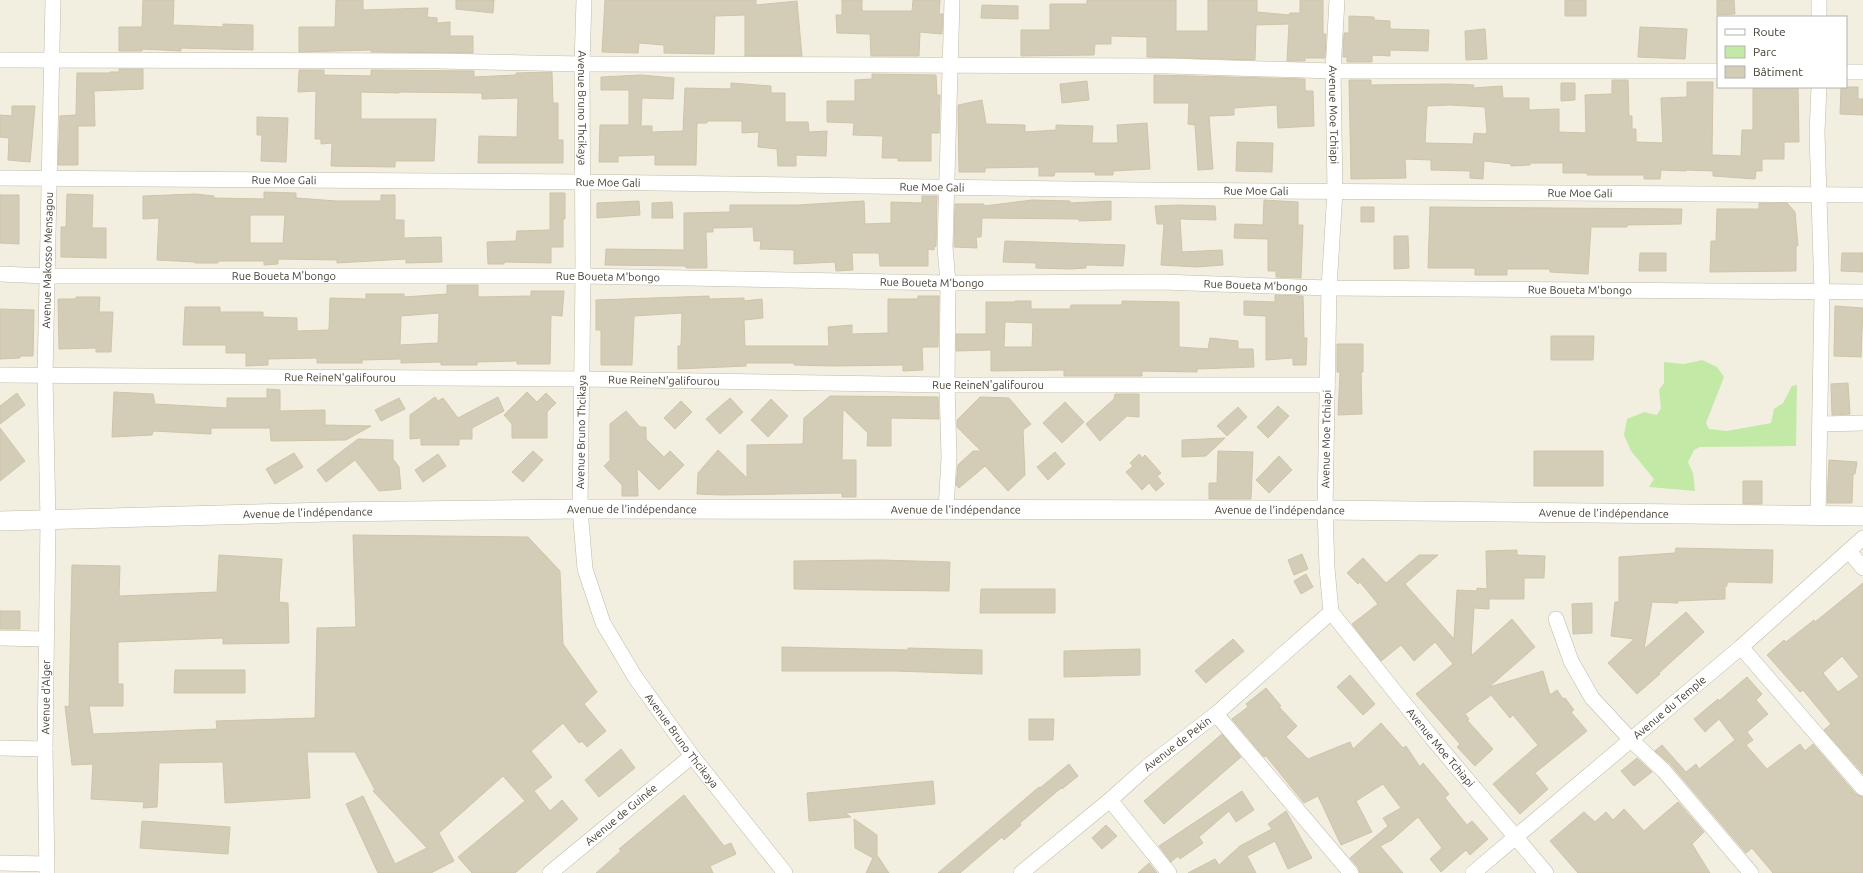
<svg xmlns="http://www.w3.org/2000/svg" width="1863" height="873" font-family="Ubuntu,sans-serif">
	<rect width="100%" height="100%" fill="#f2efe1"/>
	<path fill="#c3e9a7" d="M1702 360 1717 367 1724 377 1706 423 1709 429 1727 431 1771 423 1774 409 1783 403 1792 386 1797 385 1796 446 1700 447 1694 450 1688 462 1693 473 1695 491 1649 487 1654 479 1631 451 1624 435 1627 419 1644 412 1657 415 1661 408 1659 390 1664 383V362L1684 364Z"/>
	<path fill="#d3ccb6" stroke="#cfc4a9" fill-rule="evenodd" d="M143 0H174L173 25 223 27V24L253 25V50L181 48V51L142 49V51H119V27H142Z
		M336 0H363V10L428 8 427 17 437 18V23L450 22V36H473V53L371 52V50L299 52V27H335Z
		M456 0H494L493 13 456 9Z
		M605 0H756V5L797 1 802 56H745V15L715 16 714 54 664 53V45L639 43 638 53 602 52Z
		M842 0H862V11H912L913 0H940L939 14H943L942 34 920 32 919 56H871L870 34 837 33 836 15H842Z
		M1087 0H1176V31H1208V0H1257V12L1289 15 1290 13H1300V0H1323V34H1326L1325 58H1305V61H1287L1289 24 1256 25 1255 60 1147 57V37L1111 36V44H1095L1094 55 1021 56V30H1050V4H1087Z
		M1565 0H1586V16H1565Z
		M1717 0H1734L1735 14 1717 15Z
		M982 5 1018 6V19L981 18Z
		M1349 16 1374 17V20L1390 21V29L1429 30 1428 51 1390 50V56L1372 55V62H1347V57H1343L1344 33H1349Z
		M1640 27 1687 29 1685 59 1638 57Z
		M1485 29 1487 59 1466 60 1465 31Z
		M119 69H143V89L94 91 95 126H78V165H58L60 116 76 115 77 73H110V72H119Z
		M299 70H324V75L371 76V70L474 71V77L516 75V73L552 72 553 103H558V140H563V163H478L479 136 517 137 518 98 482 99V93L399 92V93L361 92V119H436L434 161H395V167L331 166 332 143 321 144V139H315L316 91 298 92Z
		M872 74 936 75 937 95H940L939 133H931V161H898V158H882L883 136 853 135 854 123 827 122V101H855V80L872 79Z
		M641 75 674 78 673 99 642 98 641 126H652V132L683 131 685 88 731 89V83L771 86V93H785V122H808L809 132 827 131 826 156 796 155V166H778L777 149 758 147 759 132 742 133V121H707V123H697L696 165H655V155L618 156V162H599L600 125H629V90H601V77Z
		M1154 75 1305 79V91H1313L1314 126 1278 128 1277 105 1234 108V115L1209 116 1213 169 1198 170 1195 125 1188 124 1189 103H1154Z
		M1349 80H1371V85L1448 84 1474 85 1473 88 1502 86 1503 98H1529V110L1559 109V132L1586 133 1585 95 1612 94V80H1628L1629 116H1632V129H1636V142L1663 143 1661 98 1687 97V82H1713L1712 155 1741 156 1742 130H1753V87H1798L1799 142H1784V159H1762V171H1756L1755 179 1713 176V171L1686 170V171L1661 170 1660 179H1644V175H1587V173H1563V163H1530V165L1511 166V164L1484 161 1483 179 1470 178V171L1431 170V160L1405 159 1406 178 1351 179ZM1450 105 1485 107 1487 132 1485 134 1474 133 1473 144 1425 143 1427 106Z
		M1087 81 1089 100 1062 103 1060 84Z
		M1561 83H1575V100L1561 101Z
		M1841 87H1858V99H1863V115L1840 114Z
		M982 100 986 124 1025 125V132L1056 130V125L1093 126 1092 143H1118L1117 125 1147 123 1150 169 1113 171V175H1095V172H1055L1054 176H1039V167L985 168V172H959L958 105Z
		M12 106H35L30 162 8 160 9 138 0 137V115L12 116Z
		M257 117 288 118 286 162 261 161 262 135H257Z
		M1237 142 1273 143 1272 172 1236 171Z
		M264 192 296 193V198L337 201H381V195H395V220H404V238L441 237 442 262 406 263V259L337 263V260L278 259V264L264 265V261H218V263H195V262L157 260 159 218 143 219V196L195 194 214 196V198L264 199ZM250 215H285L283 243H250Z
		M550 193H565V219H563V247H551V263L504 262V264H488L487 242 516 241 517 231 550 230Z
		M67 194 93 195 92 228H106V258L61 257V227H66Z
		M0 195H19V244L0 243Z
		M922 196H937L936 247 934 246V250L928 249V266H880L879 253H852L853 270 836 271 835 262 794 264V250L760 249 761 241H754L753 227 713 228V232H706L707 268H686V266L605 265 606 249 684 250V213L730 212V205H797L864 201 865 224 891 223V202L922 203Z
		M1032 200 1070 201V203L1111 201V220L1079 221V219L982 218 981 237H976L977 248 954 247 955 204H984V206Z
		M1264 200 1298 202V225H1303L1301 278 1276 277V271H1268V239L1234 238 1235 224 1263 225Z
		M639 201 640 215 597 218V203Z
		M672 202 673 218H652V203Z
		M1759 203H1787L1795 212 1798 246 1796 245V271L1710 272 1711 241H1716L1717 209H1759Z
		M1179 205 1215 206 1216 220 1180 219 1182 252 1222 250 1223 265 1197 267 1161 265 1164 224H1157L1155 206Z
		M1361 207H1374V222H1361Z
		M1430 207 1682 209 1681 224 1627 225V227H1591L1588 274 1550 272V269H1507V275H1475V268H1428Z
		M1394 236H1408L1409 268 1394 269Z
		M1005 241 1125 245 1123 266 1086 265V268L1070 269 1036 268V263L1003 262Z
		M1640 253H1666V271H1639Z
		M1842 253H1863V272L1841 271Z
		M447 285H478V297L531 296V291H564L562 316 551 315 550 364H517V361L477 362V365H441V362L401 363V359L362 360V363H317V358L268 359V365L246 366V353H226V345H183L185 307H220V312H263V317L297 318V331L329 330 330 298 366 299V294H404V297L447 294ZM439 313 438 343 400 345 401 316Z
		M1275 295 1303 296 1304 338H1307L1306 365H1293V358L1266 360V316L1244 315V301L1275 302Z
		M709 296V299L744 298V301L762 299 763 318 744 320 745 346H829L828 327 852 325V334L888 333V299H918V296H939L938 347H922L923 370 903 371V365L832 366 794 365V363H746V366L678 369V346H681L682 313 634 316 632 365H601V330H596V300Z
		M76 297H100L99 312H113L111 352H96V348L59 349 58 299H76Z
		M1015 301H1031V309H1070L1071 305H1122V301L1179 302V347L1208 349 1210 338 1238 341V349H1253L1254 367 1197 369V372L1142 371V376H1064V370L991 371V350L956 351V334H986V302H1015ZM1005 322 1033 323 1032 347H1004Z
		M1835 306 1863 308 1861 357 1834 356Z
		M0 309 34 310 33 356H20V358L0 359Z
		M1551 336H1594L1593 360H1551Z
		M1337 344H1363V372H1361L1362 414 1338 415 1340 372H1337Z
		M1848 383 1850 414 1832 415 1831 384Z
		M267 389 280 390V411L325 410V425L371 426 346 440 271 441 270 428H211V434L153 431 152 435 112 437 114 392 153 394 155 404 227 408V398H267Z
		M527 392 537 402 546 393 556 403 547 412V438H512V424L504 415Z
		M17 393 25 405 0 424V406Z
		M1115 394H1139V417L1127 416 1100 441 1086 424 1114 399Z
		M830 396 938 397 939 419 891 418V446H867L868 433 843 409 842 460H856V497H842V493L723 495 697 494 698 473 718 450 747 478V445L803 444 804 418Z
		M435 397 438 401 443 398 458 418 498 397 504 411 472 428V439H459V445H421V438L410 439V415Z
		M980 397 1009 398 1031 424 1023 430 1025 475 1008 491 985 466 959 488 956 485 958 465 973 451H981L957 427V420Z
		M399 398 405 409 381 421 375 410Z
		M730 398 743 412 720 434 706 419Z
		M771 399 788 416 768 437 751 420Z
		M681 401 692 412 675 429 664 418Z
		M1065 402 1084 422 1062 443 1043 423Z
		M1278 406 1289 416 1268 438 1257 427Z
		M1238 407 1247 417 1227 436 1217 426Z
		M626 411 640 427H646V439L664 457 670 451 684 465 659 490 637 468 638 496H622V485L604 466 610 460V424Z
		M0 428 25 461 0 481Z
		M1225 438 1206 456 1182 457V440Z
		M358 439 393 440V459L399 467 401 489 379 491 355 460 326 482 317 470Z
		M533 451 543 460 523 482 512 472Z
		M1218 451 1253 452 1251 499H1209V483H1217Z
		M1534 451H1603V486H1534Z
		M1055 452 1065 464 1048 480 1037 467Z
		M294 453 303 467 275 484 266 469Z
		M438 454 446 466 423 482 415 470Z
		M1139 454 1142 458 1145 455 1161 473 1157 476 1164 484 1156 491 1149 483 1142 490 1126 472 1133 466 1130 463Z
		M1279 456 1292 470 1269 493 1256 480Z
		M1829 460 1857 462 1855 474H1853L1852 503H1827Z
		M1743 481H1762V504H1743Z
		M353 535 528 537 560 571 563 644 597 692 584 704 606 731 587 747 582 741 579 743 563 723 531 751 552 777 534 791 550 811 562 800 578 819 515 873H472L458 857 525 801 503 776 439 833 454 861 431 873H378L346 804 363 796 395 864 427 848 373 791 375 790 355 752H307L310 798 225 803 223 762 159 763 157 807 143 808 144 802 91 799 93 764 72 765 65 706 69 707 72 565 120 566 119 596 217 592 219 555 282 559 279 602 288 603 289 643 223 644V638L118 642V684H123V706H89L93 734 217 729 216 721 315 718 317 628 356 627Z
		M1676 548 1773 550 1772 583 1727 582V586H1725V599L1677 601 1678 603 1652 602 1644 649 1686 612 1704 632 1659 673 1660 674 1637 694 1608 663 1634 639 1611 636 1615 602H1619V557L1675 553Z
		M1517 550V555L1545 556 1544 578H1524V599H1489V609L1474 608 1471 656 1512 619 1535 647 1489 687 1543 671 1550 695 1557 690 1563 699 1565 698 1574 710 1571 712 1587 731 1535 773 1548 789 1520 814 1493 784 1538 745 1513 715 1510 718 1491 695 1465 714 1469 719 1467 720 1493 749 1475 766 1457 747 1460 744 1416 694 1453 664 1435 642 1414 661 1401 645 1381 661 1352 624 1378 604 1360 582 1358 584 1347 573 1363 558 1386 583 1419 555H1438L1405 584 1454 639 1457 590 1477 591V588L1487 589 1486 551Z
		M1302 554 1308 569 1294 575 1288 560Z
		M879 560 950 562 949 591 794 589V561Z
		M1306 574 1313 587 1301 594 1294 581Z
		M1863 583V774L1824 730 1831 724 1803 690 1800 692 1767 655 1784 640 1786 642 1814 620 1815 622ZM1842 656 1859 677 1838 692 1823 673Z
		M981 589H1055V613H980Z
		M1592 603V633L1573 634 1572 604Z
		M0 611H20V629H0Z
		M1233 639 1244 651 1206 683 1195 671Z
		M782 647 908 650V648L982 650V674L895 671H782Z
		M1140 649V675L1064 677V651Z
		M175 670H245V693H174Z
		M1350 675 1375 704 1363 715 1337 687Z
		M1747 677 1762 694 1756 700 1768 714 1747 732 1753 740 1746 745 1767 769 1800 744 1805 751 1813 744 1856 794 1863 797V873H1773L1752 848 1746 853 1671 765 1655 751 1662 745 1686 772 1696 764 1699 769 1735 740 1719 719 1705 732 1694 719 1718 699 1719 701Z
		M1266 688 1281 706 1279 707 1297 726 1286 737 1308 759 1350 742 1353 749 1381 723 1403 748 1406 746 1420 767 1423 763 1449 794 1445 798 1467 825 1472 821 1488 839 1470 855 1466 850 1441 872 1430 859 1442 848 1418 817 1392 840 1380 846 1403 873H1360L1358 867 1350 858 1388 826 1383 818 1401 808 1383 784 1356 801 1372 832 1341 845 1318 796 1304 803 1266 756 1264 757 1232 719 1248 707 1246 704Z
		M1029 719H1054L1053 740H1029Z
		M1222 734 1241 757 1164 824 1144 801Z
		M621 749 635 768 599 797 585 780Z
		M1637 758 1652 772 1634 786 1621 771Z
		M1069 764 1078 776 1062 789 1061 788 1020 823 1021 825 1004 840 1002 837 960 873H938L1039 787 1040 788Z
		M933 781 935 804 845 813 851 817 809 821 807 793Z
		M1242 791 1254 810 1236 822 1229 811 1199 837 1203 843 1180 859 1178 856 1171 862 1159 846Z
		M684 795 724 846 731 843 736 854 710 866 713 873H596L621 851 619 849Z
		M1678 802 1704 832 1692 844 1710 873H1578L1550 841 1584 812 1595 822 1606 812 1613 820 1624 809 1644 831Z
		M1286 811 1312 858 1288 869 1275 841 1247 856 1256 873H1188L1215 859 1219 865 1240 846 1272 829 1268 824Z
		M854 819 877 835V855L889 873H866L873 858 855 848Z
		M142 821 230 827 228 854 140 848Z
		M1106 825 1117 836 1102 849 1092 838Z
		M1149 863 1157 873H1138Z"/>
	<g fill="none" stroke-linecap="round" stroke-linejoin="round">
		<g stroke="#c0baa6" stroke-width="16">
			<g id="minor">
				<path id="s1" d="M584 0 582 64 583 276 580 509 585 569 603 623 635 677 692 756 785 873"/>
				<path id="s2" d="M1337 0 1333 71 1335 191 1329 288 1325 510 1327 568 1331 612 1432 738 1546 873"/>
				<path d="M1819 0V17"/>
				<path d="M0 60 439 61 582 64 1169 66 1333 71H1718"/>
				<path d="M1846 72H1863"/>
				<path id="s3" d="M0 178 583 182 1137 190 1863 195"/>
				<path id="s4" d="M0 274 47 276H583L948 283 1162 282 1329 288 1863 292"/>
				<path id="s5" d="M0 375 582 379 947 385H1327"/>
				<path d="M1821 424 1863 423"/>
				<path d="M946 511 949 457 947 385 948 283 945 247 952 0"/>
				<path d="M1818 517 1822 293 1817 133 1819 87"/>
				<path d="M1849 551 1863 568"/>
				<path d="M1556 619 1571 661 1592 698 1631 740 1664 771 1751 873"/>
				<path d="M0 638 46 639"/>
				<path d="M1741 647 1863 788"/>
				<path d="M1216 714 1351 873"/>
				<path d="M0 748 45 749"/>
				<path d="M1110 800 1169 873"/>
				<path d="M0 863 46 864"/>
				<path id="s6" d="M47 873 45 749 48 521 45 376 53 0"/>
				<path id="s7" d="M550 873 692 756"/>
				<path id="s8" d="M1021 873 1110 800 1147 767 1216 714 1331 612"/>
				<path id="s9" d="M1473 873 1741 647 1863 538"/>
			</g>
		</g>
		<g stroke="#c0baa6" stroke-width="20">
			<g id="tertiary">
				<path id="s10" d="M0 521 328 512 580 509 1325 510 1863 516"/>
			</g>
		</g>
		<use href="#minor" stroke="#fff" stroke-width="15"/>
		<use href="#tertiary" stroke="#fff" stroke-width="19"/>
	</g>
	<g text-anchor="middle" dominant-baseline="central" stroke-width="3" stroke-linejoin="round" paint-order="stroke">
		<g font-size="11" fill="#433e32" stroke="#fff">
			<text stroke="none"><textPath href="#s1" startOffset="108">Avenue Bruno Thcikaya</textPath></text>
			<text stroke="none"><textPath href="#s2" startOffset="115">Avenue Moe Tchiapi</textPath></text>
			<text stroke="none"><textPath href="#s3" startOffset="284">Rue Moe Gali</textPath></text>
			<text stroke="none"><textPath href="#s3" startOffset="608">Rue Moe Gali</textPath></text>
			<text stroke="none"><textPath href="#s3" startOffset="932">Rue Moe Gali</textPath></text>
			<text stroke="none"><textPath href="#s3" startOffset="1256">Rue Moe Gali</textPath></text>
			<text stroke="none"><textPath href="#s3" startOffset="1580">Rue Moe Gali</textPath></text>
			<text stroke="none"><textPath href="#s6" startOffset="613">Avenue Makosso Mensagou</textPath></text>
			<text stroke="none"><textPath href="#s4" startOffset="284">Rue Boueta M'bongo</textPath></text>
			<text stroke="none"><textPath href="#s4" startOffset="608">Rue Boueta M'bongo</textPath></text>
			<text stroke="none"><textPath href="#s4" startOffset="932">Rue Boueta M'bongo</textPath></text>
			<text stroke="none"><textPath href="#s4" startOffset="1256">Rue Boueta M'bongo</textPath></text>
			<text stroke="none"><textPath href="#s4" startOffset="1580">Rue Boueta M'bongo</textPath></text>
			<text stroke="none"><textPath href="#s5" startOffset="340">Rue ReineN'galifourou</textPath></text>
			<text stroke="none"><textPath href="#s5" startOffset="664">Rue ReineN'galifourou</textPath></text>
			<text stroke="none"><textPath href="#s5" startOffset="988">Rue ReineN'galifourou</textPath></text>
			<text transform="translate(581 432) rotate(-89)">Avenue Bruno Thcikaya</text>
			<text transform="translate(1326 439) rotate(-89)">Avenue Moe Tchiapi</text>
			<text stroke="none"><textPath href="#s10" startOffset="632">Avenue de l'indépendance</textPath></text>
			<text stroke="none"><textPath href="#s10" startOffset="956">Avenue de l'indépendance</textPath></text>
			<text stroke="none"><textPath href="#s10" startOffset="1280">Avenue de l'indépendance</textPath></text>
			<text stroke="none"><textPath href="#s10" startOffset="308">Avenue de l'indépendance</textPath></text>
			<text stroke="none"><textPath href="#s10" startOffset="1604">Avenue de l'indépendance</textPath></text>
			<text stroke="none"><textPath href="#s6" startOffset="176">Avenue d'Alger</textPath></text>
			<text stroke="none"><textPath href="#s9" startOffset="257">Avenue du Temple</textPath></text>
			<text stroke="none"><textPath href="#s1" startOffset="768">Avenue Bruno Thcikaya</textPath></text>
			<text stroke="none"><textPath href="#s8" startOffset="203">Avenue de Pekin</textPath></text>
			<text stroke="none"><textPath href="#s2" startOffset="787">Avenue Moe Tchiapi</textPath></text>
			<text stroke="none"><textPath href="#s7" startOffset="92">Avenue de Guinée</textPath></text>
		</g>
	</g>
	<rect x="1717" y="16" width="130" height="72" fill="#ffffff" stroke="#b4b2ad"/>
	<rect x="1725" y="29" width="20" height="6" fill="#ffffff" stroke="#b4b2ad"/>
	<text x="1753" y="36" font-size="12" fill="#433e32">Route</text>
	<rect x="1725" y="46" width="20" height="12" fill="#c3e9a7" stroke="#b4b2ad"/>
	<text x="1753" y="56" font-size="12" fill="#433e32">Parc</text>
	<rect x="1725" y="66" width="20" height="12" fill="#d3ccb6" stroke="#b4b2ad"/>
	<text x="1753" y="76" font-size="12" fill="#433e32">Bâtiment</text>
</svg>
